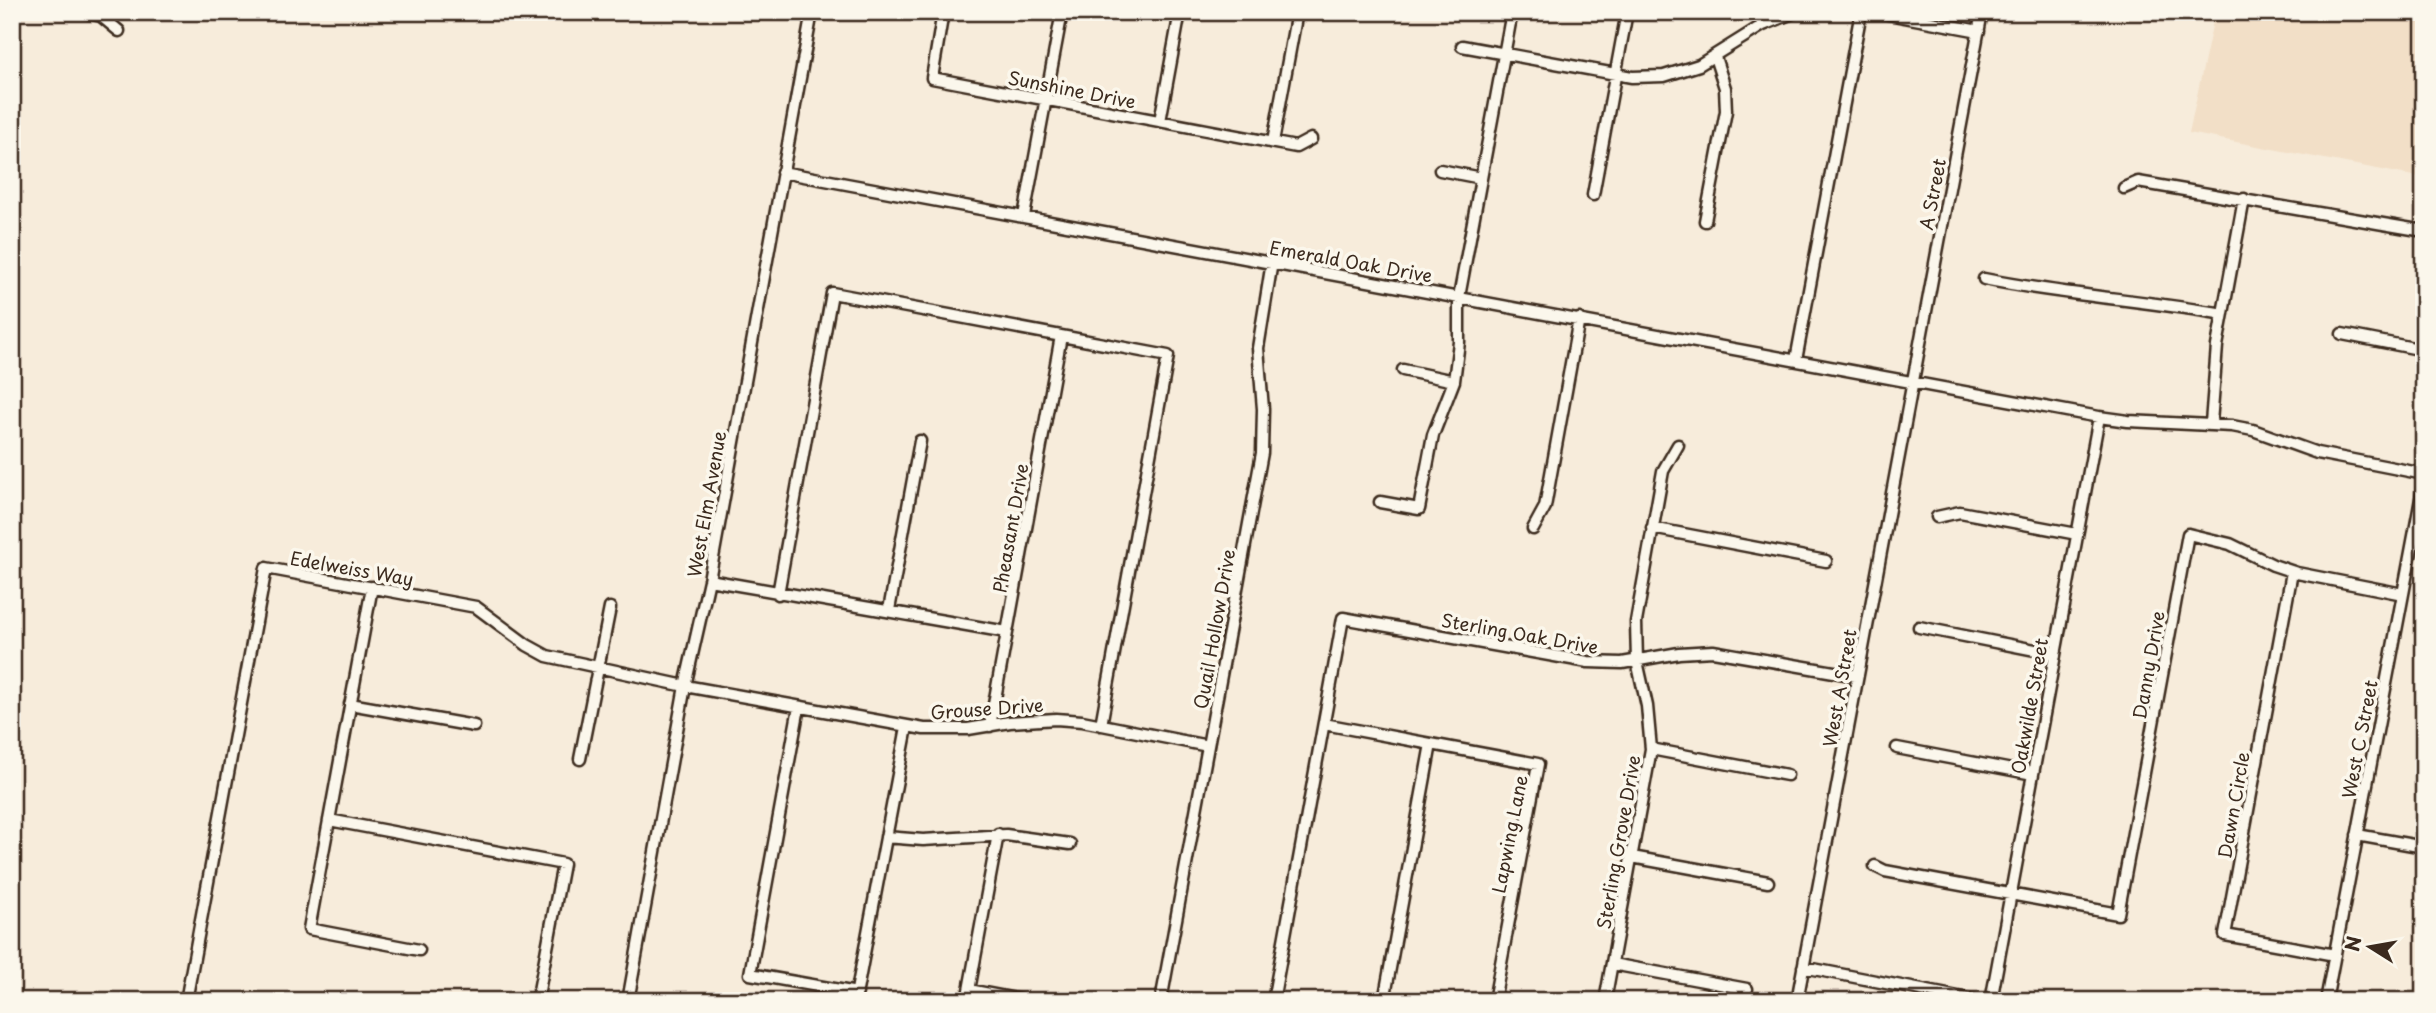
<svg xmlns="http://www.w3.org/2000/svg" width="2436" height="1013" font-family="'Playpen Sans',sans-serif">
	<rect width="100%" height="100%" fill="#f7ecdb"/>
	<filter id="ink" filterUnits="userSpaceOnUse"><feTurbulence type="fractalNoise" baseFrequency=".0143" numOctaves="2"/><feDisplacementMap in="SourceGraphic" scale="14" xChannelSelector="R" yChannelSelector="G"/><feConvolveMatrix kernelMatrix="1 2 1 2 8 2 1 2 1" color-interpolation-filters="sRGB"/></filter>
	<g filter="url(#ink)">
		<path fill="#f2dfc7" d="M2215 12H2424V178L2189 133Z"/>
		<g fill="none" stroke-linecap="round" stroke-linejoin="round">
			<g stroke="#3b2a1e" stroke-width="15">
				<path id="minor" d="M84 12 101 16 119 31
					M943 12 932 78 1296 147 1311 139
					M1756 12 1763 25
					M1877 12 1979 31
					M1462 46 1632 77 1664 76 1699 65 1763 25 1795 12
					M1160 121 1180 12
					M1273 142 1297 12
					M1440 170 1481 178
					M782 172 2099 417 2128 421 2232 426 2253 430 2317 453 2424 474
					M2124 188 2138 182 2424 231
					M1593 195 1627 12
					M1024 216 1062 12
					M1705 221 1726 111 1725 88 1715 57
					M1984 279C2063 295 2143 300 2223 314
					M2342 334 2424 350
					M1796 360 1861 12
					M1403 370 1454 381
					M2211 423 2217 346 2244 199
					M1380 502 1419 509 1433 435 1454 381 1459 342V297L1512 12
					M1937 517 1960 512 2077 534
					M1652 528 1826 561
					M1533 529 1545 507 1579 319
					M2292 572 2225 935 2335 955
					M709 580 1007 632
					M372 587 309 929 419 950
					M778 594 832 293 1168 356 1101 725
					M889 610 920 441
					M1919 627 2055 654
					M350 704 474 726
					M799 707 750 974 857 993
					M1324 724 1538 764 1494 1001
					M990 726 1061 336
					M1897 748 2033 774
					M1651 749 1787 775
					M580 759 610 608
					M329 820 563 864 537 1001
					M2357 835 2424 847
					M886 837 923 840 1006 835 1070 844
					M1632 857 1768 882
					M1875 866 1885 871 2118 914 2188 534 2230 544 2273 565 2297 573 2403 594
					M1612 964 1747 989
					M1803 967 1979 1001
					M969 990 1026 1001
					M186 1001 266 568 476 607 527 645 547 656 685 686 924 729H968L1010 722 1056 719 1082 721 1208 746
					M628 1001 685 686 709 580 812 12
					M855 1001 907 727
					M967 1001 998 834
					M1161 1001 1262 453 1263 409 1258 348 1272 262
					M1273 1001 1343 618 1588 662 1622 663 1679 653 1713 651 1857 676
					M1384 1001 1431 744
					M1605 1001 1651 749 1647 706 1637 661 1636 622 1663 471 1678 445
					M1797 1001 1982 12
					M1991 1001 2099 417
					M2326 1001 2424 483"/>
			</g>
			<use href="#minor" stroke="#fbf7ec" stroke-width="10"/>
		</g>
	</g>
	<g text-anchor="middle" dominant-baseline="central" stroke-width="7" stroke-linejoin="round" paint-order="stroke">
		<g font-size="18" fill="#3b2a1e" stroke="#fbf7ec">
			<text transform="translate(1072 89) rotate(11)">Sunshine Drive</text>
			<text transform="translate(1932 194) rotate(-79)">A Street</text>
			<text transform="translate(1351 261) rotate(10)">Emerald Oak Drive</text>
			<text transform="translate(706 504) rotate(-80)">West Elm Avenue</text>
			<text transform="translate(1010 528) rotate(-80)">Pheasant Drive</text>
			<text transform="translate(352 568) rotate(10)">Edelweiss Way</text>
			<text transform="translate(1214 629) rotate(-80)">Quail Hollow Drive</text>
			<text transform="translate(1520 633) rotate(10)">Sterling Oak Drive</text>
			<text transform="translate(2148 665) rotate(-80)">Danny Drive</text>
			<text transform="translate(1839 688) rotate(-80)">West A Street</text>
			<text transform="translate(2029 706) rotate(-80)">Oakwilde Street</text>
			<text transform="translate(987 708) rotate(-4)">Grouse Drive</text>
			<text transform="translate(2359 739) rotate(-79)">West C Street</text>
			<text transform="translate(2233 805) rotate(-80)">Dawn Circle</text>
			<text transform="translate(1509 834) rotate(-79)">Lapwing Lane</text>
			<text transform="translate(1618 842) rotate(-80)">Sterling Grove Drive</text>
		</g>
	</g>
	<rect width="2436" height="1013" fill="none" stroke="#fbf7ec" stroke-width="42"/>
	<rect x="21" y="21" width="2394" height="971" fill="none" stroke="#3b2a1e" stroke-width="2.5" filter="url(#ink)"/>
	<g transform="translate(2370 947) rotate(281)" stroke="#fbf7ec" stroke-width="5" paint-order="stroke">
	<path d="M0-5L12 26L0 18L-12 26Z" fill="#3b2a1e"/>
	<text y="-10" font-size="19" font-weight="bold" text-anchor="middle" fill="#3b2a1e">N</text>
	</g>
</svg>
